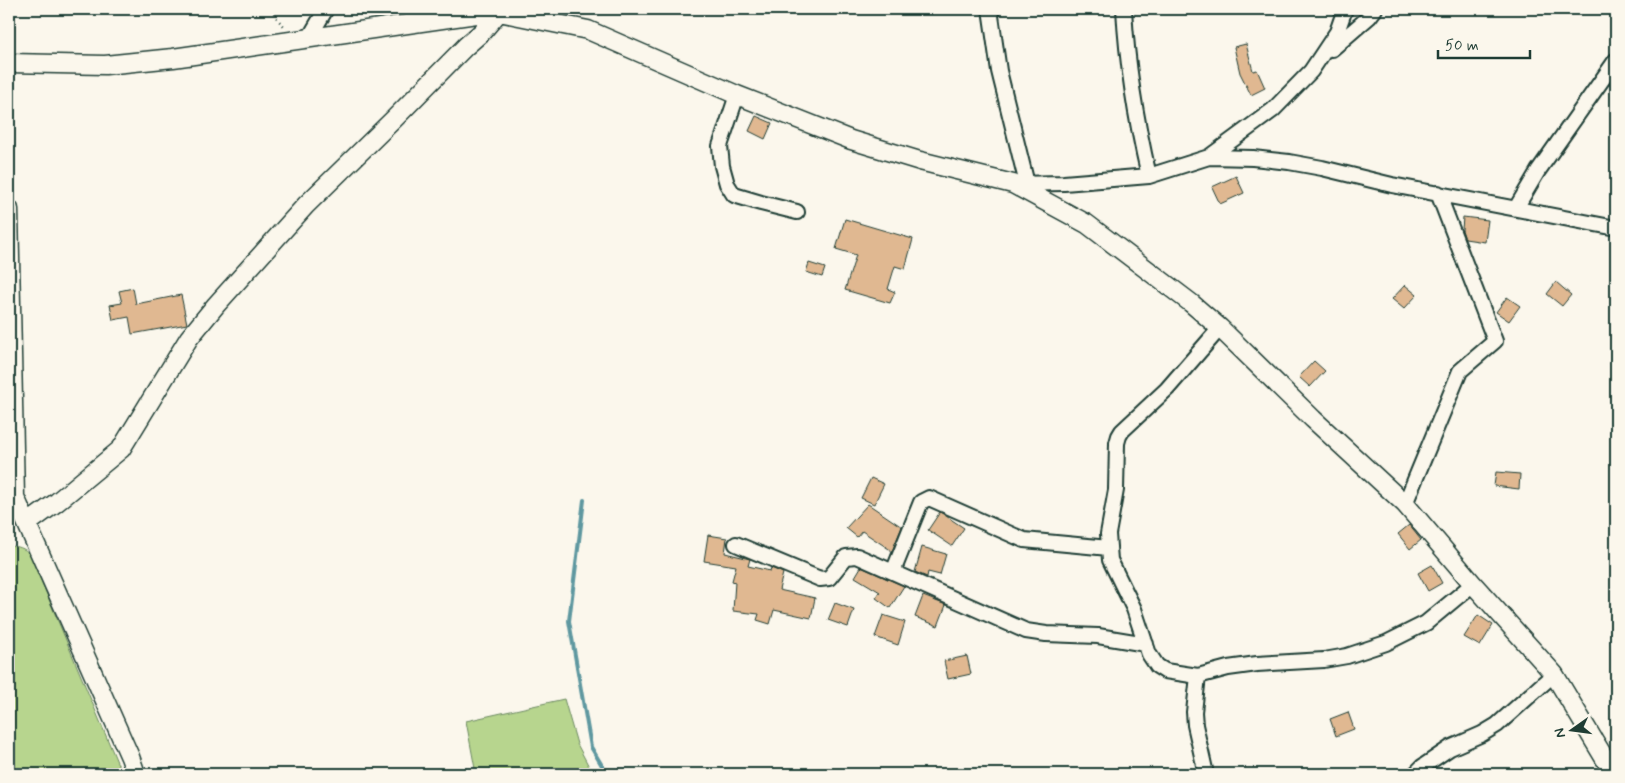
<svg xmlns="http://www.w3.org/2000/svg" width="1625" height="783" font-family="Mynerve,sans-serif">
	<rect width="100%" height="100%" fill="#fbf7ec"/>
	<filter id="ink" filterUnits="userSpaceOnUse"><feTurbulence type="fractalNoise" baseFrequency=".02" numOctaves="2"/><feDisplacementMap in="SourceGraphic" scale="10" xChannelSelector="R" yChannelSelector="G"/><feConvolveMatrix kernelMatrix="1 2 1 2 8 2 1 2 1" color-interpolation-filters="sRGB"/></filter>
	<g filter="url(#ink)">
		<path fill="#b7d58e" stroke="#6b8961" d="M9 546C18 546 24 548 30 554L122 774H9Z
			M564 699 577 744 593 774H476L466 721Z"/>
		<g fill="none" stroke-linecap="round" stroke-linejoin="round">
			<path stroke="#5e98a0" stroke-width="4" d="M584 500 569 621 591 747 607 774"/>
		</g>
		<path fill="#e0b891" stroke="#1f3d34" d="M1246 44 1253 71 1257 70 1265 88 1251 95 1240 73 1234 47Z
			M756 116 772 123 765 139 749 131Z
			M1236 176 1244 193 1220 204 1212 187Z
			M1463 217 1488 220 1485 242 1465 239 1462 230Z
			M845 219 913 239 905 269 895 266 888 289 895 292 890 303 845 290 856 255 836 249Z
			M809 263 825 268 822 277 806 272Z
			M1556 282 1571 295 1562 306 1547 294Z
			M1405 285 1417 295 1404 309 1392 299Z
			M133 288 136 304 181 295 187 324 132 334 129 317 113 320 110 305 122 303 119 291Z
			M1507 297 1520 306 1509 321 1496 312Z
			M1314 361 1325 371 1310 387 1299 377Z
			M1496 472 1520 474 1519 489 1494 486Z
			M871 478 884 484 874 504 861 498Z
			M868 504 902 527 892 551 862 531 857 537 846 528Z
			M940 512 964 528 952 546 928 530Z
			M1409 525 1421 540 1410 549 1398 534Z
			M708 535 727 538 725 553 750 559 748 566 770 571 771 568 783 573 779 590 815 598 811 618 774 610 770 624 757 620 759 614 733 611 735 582 732 581 736 566 704 561Z
			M922 547 946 554 940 575 928 572 927 577 915 572Z
			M1432 565 1442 583 1428 591 1418 573Z
			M861 567 904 586 890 608 876 598 880 592 855 577Z
			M923 596 946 605 938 626 915 617Z
			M835 603 854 610 848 627 828 620Z
			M883 615 905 622 898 645 875 637Z
			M1478 615 1493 625 1480 646 1464 637Z
			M967 656 971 674 948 679 944 661Z
			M1348 712 1354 729 1336 736 1330 719Z"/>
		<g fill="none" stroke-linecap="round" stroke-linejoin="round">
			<g stroke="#1f3d34" stroke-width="18">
				<path id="minor" d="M990 9 999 71 1027 184
					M1124 9C1127 65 1136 120 1149 176
					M309 38 326 9
					M1332 49 1369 17 1375 9
					M737 95 720 146 722 166 727 184 734 195 761 203 797 212
					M1209 157 1273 110 1311 71 1337 32 1345 9
					M1013 184 1064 183 1149 176 1209 157 1253 158 1289 162 1322 168 1392 185 1616 228
					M1516 208 1538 171 1616 60
					M1220 328 1167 389 1122 431 1119 436 1117 443 1116 490 1108 534 1110 560 1134 609 1149 654 1157 666 1165 671 1198 676 1228 668 1257 664 1324 660 1347 656 1386 643 1426 623 1473 584
					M1405 504 1460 371 1495 341 1438 193
					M736 544 820 579 829 578 846 557 857 556 1026 631 1046 634 1098 636 1146 644
					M893 572 921 502 929 498 1024 540 1109 548
					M1198 676 1194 712 1195 725 1206 774
					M1415 774 1422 767 1450 748 1482 734 1497 725 1554 674"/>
			</g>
			<g stroke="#1f3d34" stroke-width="21">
				<path id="tertiary" d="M9 63 105 65 173 58 504 10
					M9 209 15 497 130 757 136 774
					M28 523 57 502 121 449 189 338 216 305 306 205 394 119 466 46 482 32 499 12 588 30 737 95 851 140 920 161 1013 184 1087 224 1191 303 1220 328 1313 419 1405 504 1473 584 1554 674 1614 774"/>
			</g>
			<path stroke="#1f3d34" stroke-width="2.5" stroke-dasharray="1 4" stroke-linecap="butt" d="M271 9 278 20 285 27"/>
			<use href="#minor" stroke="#fbf7ec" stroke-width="14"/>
			<use href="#tertiary" stroke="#fbf7ec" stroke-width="18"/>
		</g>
	</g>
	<rect width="1625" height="783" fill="none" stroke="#fbf7ec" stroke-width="30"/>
	<rect x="15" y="15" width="1595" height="753" fill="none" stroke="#1f3d34" stroke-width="2" filter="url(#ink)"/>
	<g transform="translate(1572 730) rotate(256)" stroke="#fbf7ec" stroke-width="4" paint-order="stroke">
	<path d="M0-4L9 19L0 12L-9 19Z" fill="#1f3d34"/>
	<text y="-8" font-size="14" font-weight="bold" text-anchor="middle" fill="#1f3d34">N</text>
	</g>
	<path d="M1438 50v8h92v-8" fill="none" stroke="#1f3d34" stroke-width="2.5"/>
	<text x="1445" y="50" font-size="15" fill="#1f3d34" stroke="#fbf7ec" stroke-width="4" paint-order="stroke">50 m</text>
</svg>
